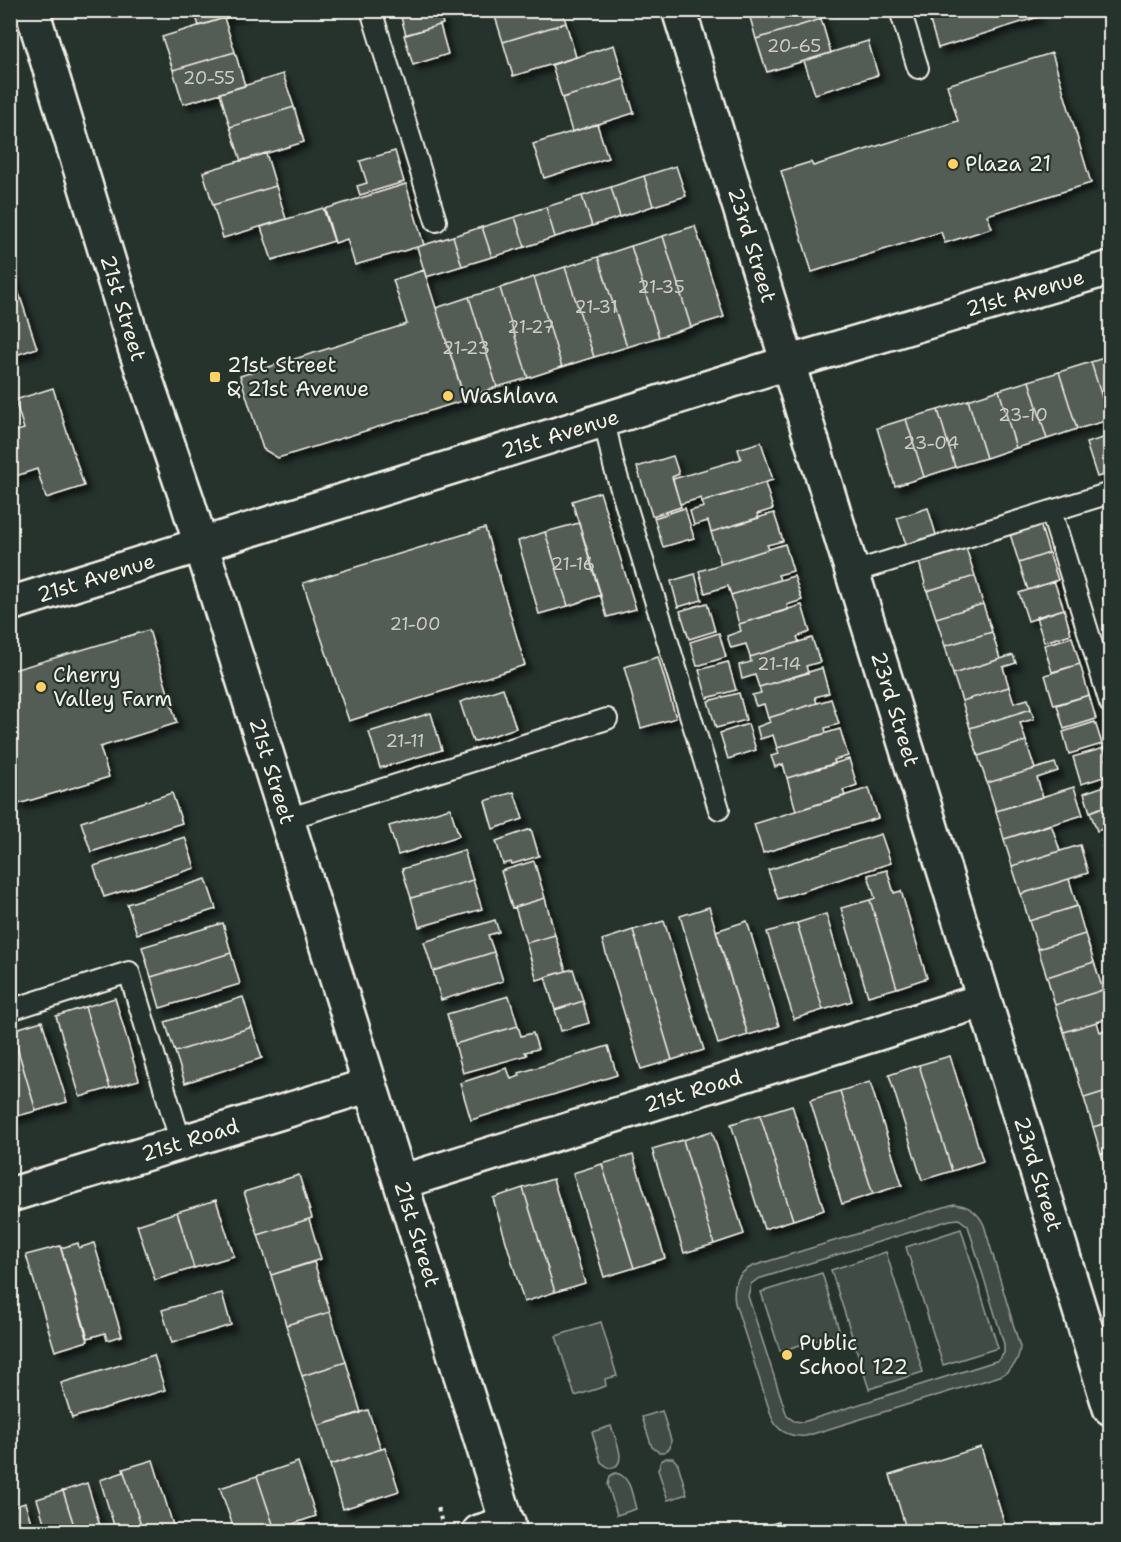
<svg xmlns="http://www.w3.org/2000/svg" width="1121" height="1542" font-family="'Shantell Sans',sans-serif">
	<defs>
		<filter id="shadow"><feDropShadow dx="5.5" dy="5.5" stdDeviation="3" flood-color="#0009"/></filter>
	</defs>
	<rect width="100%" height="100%" fill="#26332d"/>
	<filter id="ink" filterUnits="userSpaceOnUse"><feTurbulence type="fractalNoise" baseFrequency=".0167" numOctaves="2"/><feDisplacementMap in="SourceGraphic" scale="12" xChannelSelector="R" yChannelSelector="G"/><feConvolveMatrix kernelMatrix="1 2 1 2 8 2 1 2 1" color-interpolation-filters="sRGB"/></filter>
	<g filter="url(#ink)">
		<path fill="#414b45" stroke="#9a9e96" stroke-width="1.5" fill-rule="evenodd" d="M954 1204C968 1205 978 1212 984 1225L1020 1347C1019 1360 1013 1370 1000 1376L806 1436C791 1437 778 1432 772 1418L735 1303C732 1285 738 1271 756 1265ZM959 1219 968 1226 1004 1344V1353L999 1360 803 1422 794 1421 787 1416 748 1296 751 1284 758 1279 950 1220Z
			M961 1229 998 1348 943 1365 906 1247Z
			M886 1252 923 1372 869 1389 831 1270Z
			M822 1273 840 1333 780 1351 761 1292Z
			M601 1322 617 1376 605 1379 606 1386 575 1396 556 1336Z
			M662 1411 671 1440 670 1448 664 1452H659L652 1447 642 1417Z
			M611 1426C615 1438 630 1467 609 1468L601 1462 592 1432Z
			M666 1458H673L678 1464 687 1494 668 1500 658 1470 661 1461Z
			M615 1473C631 1475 632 1496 636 1509L617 1515 608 1485 610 1476Z"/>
		<path fill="#525c55" stroke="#f4f1e8" stroke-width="1.5" filter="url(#shadow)" d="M194 10H250L199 26Z
			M399 10H439L443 24 406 35Z
			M493 10H562L566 23 503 42Z
			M748 10H818L821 19 756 39Z
			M1036 10 1038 17 938 48 927 11Z
			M224 18 235 52 173 70 162 37Z
			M821 19 831 53 767 72 756 39Z
			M566 23 576 57 513 76 503 42Z
			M440 25 448 54 413 65 404 35Z
			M868 41 878 75 815 94 804 61Z
			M614 45 624 79 562 98 552 65Z
			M235 52 245 86 183 104 173 70Z
			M1052 53 1091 183 987 215 992 228 945 243 941 232 812 272 781 171 811 162 813 166 958 121 947 85Z
			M283 74 294 107 230 127 220 93Z
			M624 79 634 113 572 132 562 98Z
			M294 107 304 142 241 161 230 127Z
			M597 124 608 158 544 178 533 144Z
			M395 151 404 182 360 195 357 186 367 183 360 161Z
			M266 153 276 186 213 205 203 172Z
			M676 166 686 196 653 206 644 176Z
			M644 176 653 206 620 217 611 187Z
			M406 184 424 245 355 265 347 239 335 243 325 209Z
			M276 186 286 219 223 238 213 205Z
			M611 187 620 217 592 226 582 196Z
			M582 196 592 226 555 237 546 207Z
			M546 207 555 237 525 247 515 217Z
			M323 208 334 241 272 260 261 227Z
			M515 217 525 247 492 257 482 227Z
			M695 226 724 317 691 327 663 236Z
			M482 227 492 257 462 266 453 236Z
			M453 236 462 266 426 277 417 247Z
			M663 236 691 327 659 337 631 246Z
			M631 246 659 337 627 347 598 257Z
			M598 257 627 347 594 357 565 267Z
			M10 266 37 348 10 357Z
			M565 267 594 357 562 367 534 277Z
			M424 270 465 400 278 458 263 449 240 376 407 324 393 280Z
			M534 277 562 367 528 378 500 288Z
			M500 288 528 378 497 387 469 297Z
			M469 297 497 387 464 398 436 308Z
			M1110 356V419L1109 420 1091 362Z
			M1091 362 1109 420 1077 429 1059 372Z
			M1059 372 1077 429 1047 439 1029 381Z
			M1029 381 1047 439 1016 448 999 390Z
			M53 388 84 486 46 498 37 469 10 478V433L24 429 15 400Z
			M999 390 1016 448 986 458 968 400Z
			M968 400 986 458 955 467 938 410Z
			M938 410 955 467 924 477 906 419Z
			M906 419 924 477 895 486 877 428Z
			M1110 436V473L1097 477 1086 443Z
			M761 442 773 480 702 502 701 498 680 504 673 479 741 459 738 449Z
			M673 456 679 474 672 477 681 507 652 516 637 467Z
			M765 483 773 509 757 514 759 518 711 532 708 521 694 525 690 511 704 507 702 502Z
			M600 492 636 609 607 617 572 501Z
			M685 508 694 538 663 547 654 518Z
			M928 508 937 538 907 547 897 518Z
			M774 513 783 541 767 545 769 549 721 564 711 532Z
			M579 523 601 595 568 606 545 532Z
			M1040 524 1049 553 1019 563 1010 534Z
			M485 528 525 665 349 721 303 583Z
			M545 532 568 606 539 614 518 541Z
			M785 544 793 571 778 575 780 580 731 595 728 586 705 593 699 571Z
			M966 548 975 576 927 591 919 562Z
			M1049 553 1058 580 1028 590 1019 563Z
			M695 574 702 600 678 607 671 581Z
			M794 576 802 600 787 605 788 610 739 624 731 595Z
			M975 576 983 604 936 618 927 591Z
			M1054 581 1064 609 1028 621 1019 593Z
			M1110 590V615H1109L1103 598 1110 596 1108 591Z
			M707 603 715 631 689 639 680 611Z
			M983 604 992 632 945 646 936 618Z
			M802 605 810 632 797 637 799 642 750 657 746 644 731 648 727 636 741 631 739 624Z
			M1064 609 1071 634 1044 642 1036 617Z
			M149 630 177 723 100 747 109 777 18 804 10 779V671Z
			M992 632 1000 659 953 674 945 646Z
			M719 633 726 657 697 666 690 642Z
			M1072 637 1080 664 1052 672 1044 645Z
			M812 638 820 662 806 666 808 673 759 687 755 675 742 679 739 665 751 662 750 657Z
			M1013 655 1016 663 1003 667 1009 687 962 701 953 674Z
			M658 657 676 718 641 728 624 667Z
			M728 662 736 690 707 698 699 670Z
			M1080 664 1089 695 1054 705 1045 675Z
			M822 668 829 693 815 697 817 703 768 718 764 704 756 706 752 695 761 693 759 687Z
			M1009 687 1014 703 1028 699 1031 709 970 728 962 701Z
			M503 688 516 728 473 742 460 702Z
			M739 693 746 720 716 728 708 701Z
			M1089 695 1096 719 1064 729 1057 705Z
			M831 699 839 724 825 728 826 733 777 748 773 735 760 739 757 727 770 722 768 718Z
			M1031 709 1034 719 1020 723 1026 741 978 756 970 728Z
			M431 713 442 750 380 768 369 732Z
			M1095 722 1102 744 1069 754 1063 732Z
			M748 724 756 750 728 759 720 733Z
			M840 729 848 756 834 760 835 764 787 778 783 764 775 767 771 756 779 754 777 748Z
			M1026 741 1035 769 987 783 978 756Z
			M1104 748 1110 775 1081 784 1073 757Z
			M849 759 857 785 843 790 845 796 796 811 787 778Z
			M1055 763 1058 771 1037 778 1043 797 996 811 987 783Z
			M1110 784V804L1090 812 1084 793Z
			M1074 787 1083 815 1004 839 996 811Z
			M869 788 878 818 763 853 754 824Z
			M514 792 523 819 493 829 485 801Z
			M172 793 182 823 91 852 81 822Z
			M1110 804V826L1097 831 1090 812Z
			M450 808 459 836 398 855 389 826Z
			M1051 824 1060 851 1012 866 1004 839Z
			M531 829 539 856 512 864 511 862 503 864 496 841Z
			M881 834 891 863 778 899 768 870Z
			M185 837 195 868 104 897 94 866Z
			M1110 844V865L1107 866 1102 846Z
			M1080 845 1088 873 1021 894 1012 866Z
			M464 850 473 880 411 898 402 869Z
			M534 861 545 898 512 908 501 871Z
			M887 870 894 893 901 891 927 978 897 988 870 900 875 898 868 875Z
			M206 879 216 909 137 934 127 904Z
			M1069 879 1077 906 1029 921 1021 894Z
			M473 880 482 909 419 927 411 898Z
			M545 898 555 935 526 943 515 907Z
			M870 900 897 988 868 996 841 908Z
			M1077 906 1085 934 1038 949 1029 921Z
			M709 907 748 1035 718 1044 680 916Z
			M826 914 852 1001 823 1010 797 923Z
			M495 920 499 932 488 935 494 952 433 971 424 942Z
			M664 921 704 1050 672 1060 633 930Z
			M747 921 779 1026 748 1035 716 931Z
			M223 923 231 953 151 977 142 947Z
			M797 923 823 1010 794 1019 767 932Z
			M633 930 672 1060 641 1069 602 940Z
			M1085 934 1094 962 1047 977 1038 949Z
			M555 935 566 971 537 980 526 943Z
			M494 952 503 981 441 1000 433 971Z
			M231 953 240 984 160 1008 151 977Z
			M1094 962 1103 990 1055 1005 1047 977Z
			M573 969 583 1001 555 1010 545 977Z
			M1103 990 1110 1018 1064 1032 1055 1005Z
			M509 996 518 1026 455 1044 447 1014Z
			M243 997 252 1027 175 1052 165 1022Z
			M115 998 139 1080 110 1088 85 1007Z
			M583 1001 589 1023 561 1031 555 1010Z
			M85 1007 110 1088 80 1097 56 1016Z
			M42 1021 67 1102 36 1111 12 1030Z
			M1097 1022 1100 1032 1110 1028V1090L1084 1098 1064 1032Z
			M518 1026 521 1036 533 1033 538 1049 525 1052 527 1055 463 1073 455 1044Z
			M252 1027 262 1058 185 1083 175 1052Z
			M12 1030 36 1111 10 1118V1031Z
			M608 1046 617 1075 471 1120 460 1083 507 1068 511 1079 520 1076 519 1073Z
			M950 1056 983 1161 952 1171 919 1065Z
			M919 1065 952 1171 922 1180 889 1075Z
			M870 1082 902 1185 873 1194 840 1091Z
			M1110 1090V1122L1093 1127 1084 1098Z
			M840 1091 873 1194 842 1204 810 1100Z
			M792 1105 824 1210 793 1220 760 1115Z
			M760 1115 793 1220 764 1229 731 1124Z
			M1110 1122V1152L1101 1154 1093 1127Z
			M712 1131 744 1234 714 1244 683 1140Z
			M683 1140 714 1244 684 1253 652 1149Z
			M1110 1152V1184L1101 1154Z
			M633 1155 665 1258 634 1268 602 1164Z
			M602 1164 634 1268 604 1277 573 1173Z
			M299 1175 312 1218 258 1235 244 1192Z
			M553 1179 585 1283 555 1292 523 1188Z
			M523 1188 555 1292 524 1302 493 1198Z
			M216 1200 234 1256 194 1268 177 1212Z
			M177 1212 194 1268 155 1280 137 1225Z
			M309 1219 321 1259 271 1275 258 1235Z
			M78 1243 79 1248 94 1243 122 1336 107 1340 105 1333 88 1338 61 1248Z
			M60 1246 88 1341 55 1351 26 1255Z
			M314 1262 330 1312 286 1325 271 1275Z
			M222 1293 231 1325 172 1343 162 1310Z
			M330 1312 346 1362 302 1376 286 1325Z
			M154 1355 165 1390 72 1418 61 1383Z
			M346 1362 361 1413 318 1426 302 1376Z
			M368 1410 381 1449 330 1465 318 1426Z
			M981 1447 1007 1532H907L890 1475Z
			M385 1448 399 1491 343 1509 330 1465Z
			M153 1460 175 1532H143L124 1472 123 1469Z
			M298 1462 316 1516 275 1530 257 1476Z
			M124 1472 143 1532H116L100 1480Z
			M257 1476 275 1530 269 1532H235L220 1488Z
			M87 1483 102 1532H76L63 1491Z
			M63 1491 76 1532H47L37 1499Z
			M25 1503 34 1532H10V1508Z
			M778 1522 781 1532H749Z"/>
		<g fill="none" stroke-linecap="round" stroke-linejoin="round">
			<g stroke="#f4f1e8" stroke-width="24">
				<path id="service" d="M371 10 436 221
					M900 10 918 68
					M604 420 614 466 719 809
					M1051 511 1110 703
					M853 572 1110 493
					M287 819 607 719
					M10 1010 129 972 181 1143"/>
			</g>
			<g stroke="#f4f1e8" stroke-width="38">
				<path id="minor" d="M679 10 1110 1408
					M10 604 787 363 1110 268
					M401 1182 984 1000
					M10 1195 370 1085
					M479 1532 508 1523"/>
			</g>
			<g stroke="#f4f1e8" stroke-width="38">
				<path id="tertiary" d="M32 10 135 348 187 500 510 1532"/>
			</g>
			<path stroke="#f4f1e8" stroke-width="4" stroke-dasharray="4.5 4.5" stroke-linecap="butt" d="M438 1508 441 1520"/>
			<use href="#service" stroke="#26332d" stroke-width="20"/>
			<use href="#minor" stroke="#26332d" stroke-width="33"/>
			<use href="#tertiary" stroke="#26332d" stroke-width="33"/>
		</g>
	</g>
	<g fill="#ffd166" stroke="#26332d" stroke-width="2">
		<circle cx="953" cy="164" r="6"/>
		<rect x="209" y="371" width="12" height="12" rx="3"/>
		<circle cx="448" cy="396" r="6"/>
		<circle cx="41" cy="687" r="6"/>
		<circle cx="787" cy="1355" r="6"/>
	</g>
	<g text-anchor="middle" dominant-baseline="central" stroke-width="4.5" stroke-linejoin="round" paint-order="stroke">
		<g font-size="18" fill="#ccccc3">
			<text x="794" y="46">20-65</text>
			<text x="209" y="78">20-55</text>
			<text x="661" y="287">21-35</text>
			<text x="596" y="307">21-31</text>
			<text x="531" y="327">21-27</text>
			<text x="466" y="348">21-23</text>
			<text x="1023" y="415">23-10</text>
			<text x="931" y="443">23-04</text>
			<text x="573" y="564">21-16</text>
			<text x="415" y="624">21-00</text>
			<text x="779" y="664">21-14</text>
			<text x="405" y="741">21-11</text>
		</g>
		<g font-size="21" fill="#f4f1e8" stroke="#26332d" text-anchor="start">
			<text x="965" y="164">Plaza 21</text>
			<text x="227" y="365">21st Street<tspan x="227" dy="24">&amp; 21st Avenue</tspan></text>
			<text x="460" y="396">Washlava</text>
			<text x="53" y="675">Cherry<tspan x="53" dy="24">Valley Farm</tspan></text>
			<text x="799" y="1343">Public<tspan x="799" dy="24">School 122</tspan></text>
		</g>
		<g font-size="21" fill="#f4f1e8" stroke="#26332d">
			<text transform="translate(752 245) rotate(73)">23rd Street</text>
			<text transform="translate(1025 293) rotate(-16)">21st Avenue</text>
			<text transform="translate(123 308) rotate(73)">21st Street</text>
			<text transform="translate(560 434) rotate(-17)">21st Avenue</text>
			<text transform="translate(96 578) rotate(-17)">21st Avenue</text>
			<text transform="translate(895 709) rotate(73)">23rd Street</text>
			<text transform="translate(272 771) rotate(73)">21st Street</text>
			<text transform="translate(693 1091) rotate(-17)">21st Road</text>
			<text transform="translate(190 1140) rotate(-17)">21st Road</text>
			<text transform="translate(1038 1174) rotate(73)">23rd Street</text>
			<text transform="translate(417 1234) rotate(73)">21st Street</text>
		</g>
	</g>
	<rect width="1121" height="1542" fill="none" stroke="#26332d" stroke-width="36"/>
	<rect x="18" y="18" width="1085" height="1506" fill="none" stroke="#f4f1e8" stroke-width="2" filter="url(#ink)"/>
</svg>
